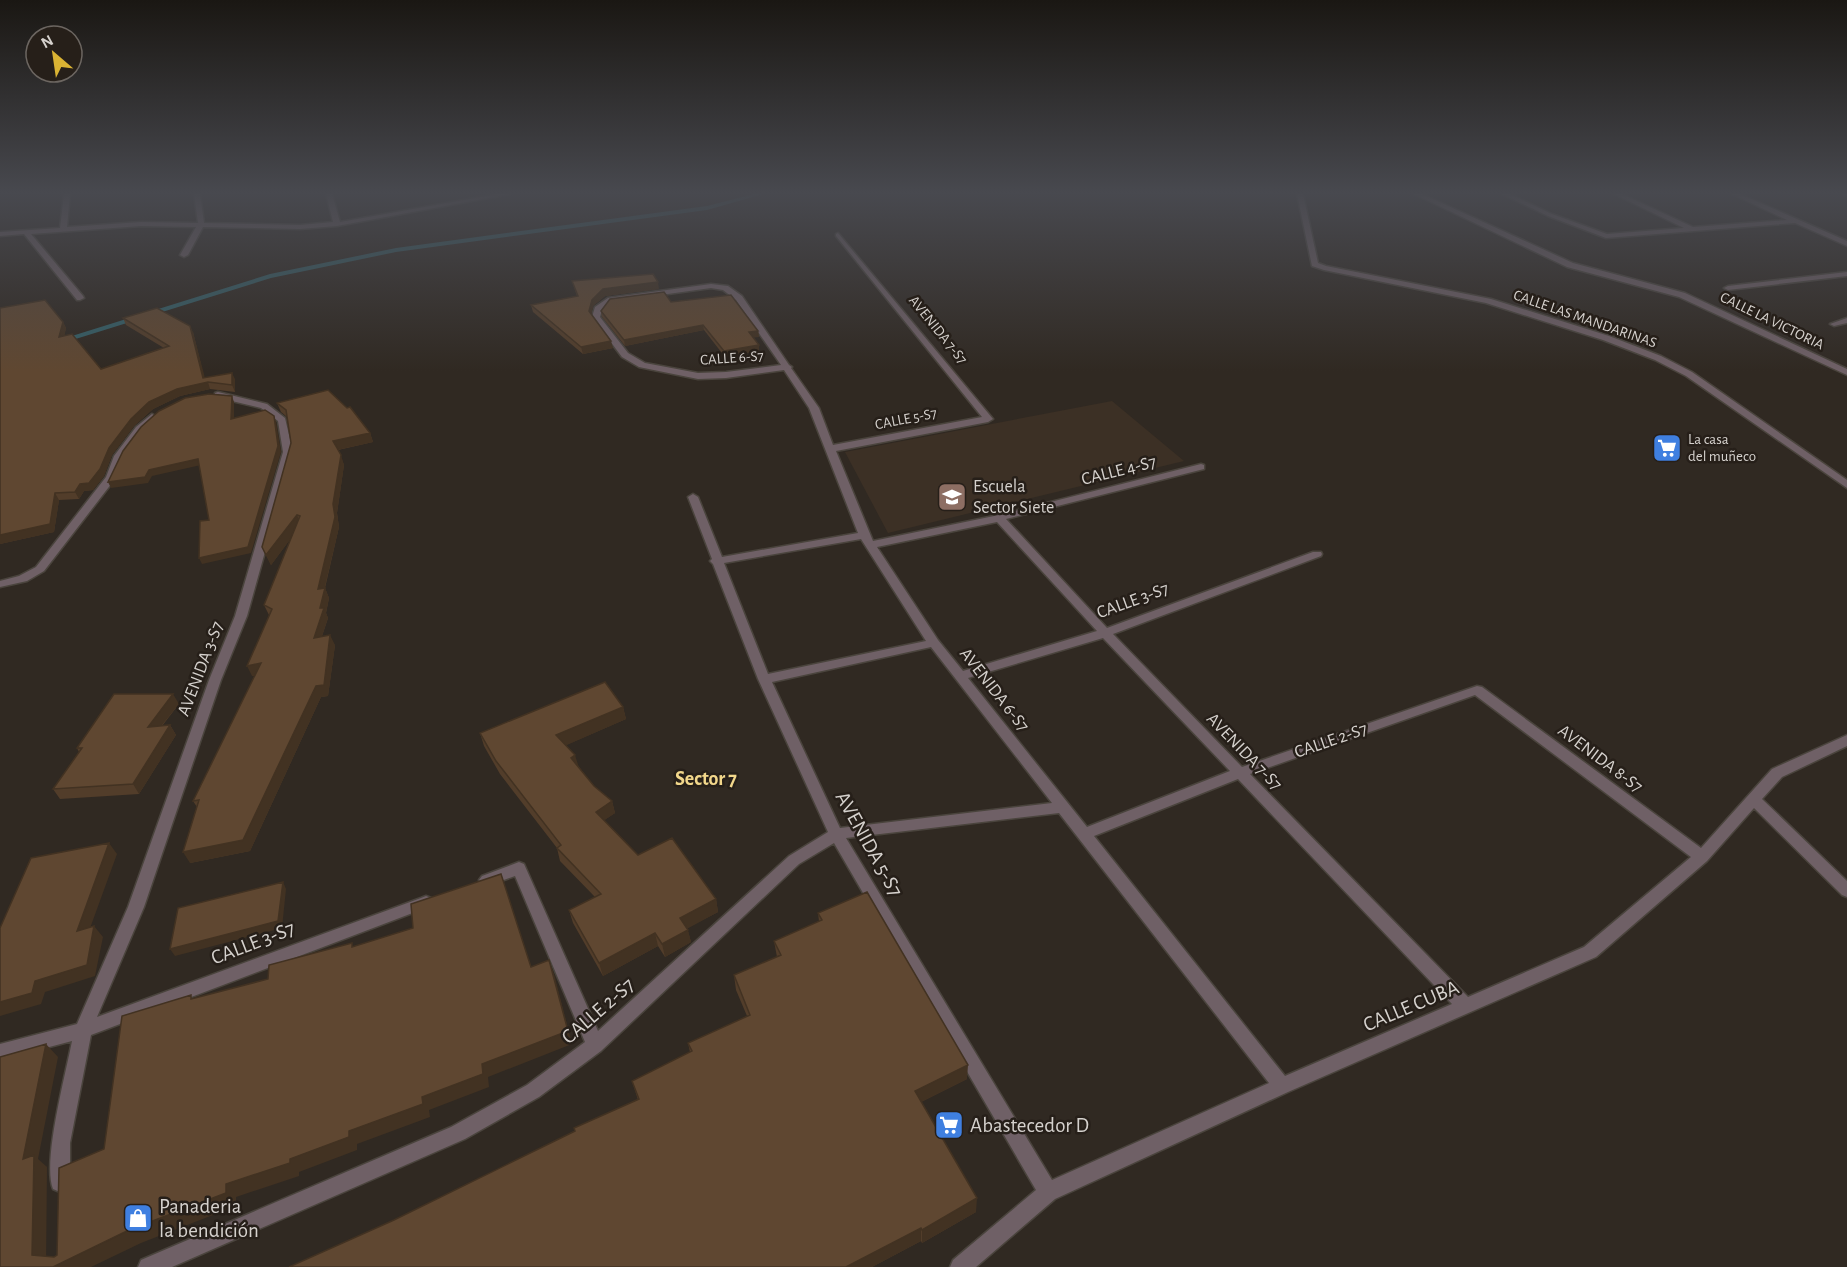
<svg xmlns="http://www.w3.org/2000/svg" width="1847" height="1267" font-family="'Alegreya Sans',sans-serif">
	<rect width="100%" height="100%" fill="#302922"/>
	<path fill="#3c3025" d="M1112 401 1184 461 888 533 845 452Z"/>
	<g fill="none" stroke-linecap="round" stroke-linejoin="round">
		<path fill="#355e65" fill-rule="evenodd" d="M754 194H763L707 210 396 252 271 278 66 342 59 340 270 274 396 248 707 206Z"/>
		<g stroke="#4a443d" stroke-width="3">
			<path id="street" d="M64 194H70L67 227 141 222 198 223 194 194H200L204 223 300 225 333 222 326 194H332L340 222 497 194H510L337 226 300 229 203 227 188 255 184 257 180 255 196 227 141 226 31 234 83 296 84 298 80 300H77L24 234 0 236V232L60 228Z
				M1297 194H1303L1318 263 1326 266 1491 299 1609 336 1661 356 1692 372 1847 480V488L1686 376 1655 360 1603 340 1486 303 1324 270 1312 266Z
				M1414 194H1422L1573 263 1685 293 1847 369V375L1679 297 1567 267Z
				M1502 194H1510L1552 214 1607 234 1684 228 1614 194H1622L1693 227 1787 220 1732 194H1740L1847 241V246L1795 223 1606 238 1548 216Z
				M1843 194H1847V196L1844 195Z
				M838 233 993 419 988 422 836 451 873 541 999 515 1201 464 1204 465V469L1006 519 1107 628 1313 552H1321L1322 554 1321 556 1113 634 1242 767 1477 686 1482 687 1701 848 1772 769 1847 735V746L1782 777 1762 799 1847 881V897L1842 895 1754 808 1707 861 1596 957 1288 1092 1055 1199 976 1267H950L953 1260 1036 1190 834 843 799 864 601 1051 539 1097 465 1139 172 1267H138L141 1260 451 1127 527 1085 585 1042 515 876 487 886 482 884 479 880 482 876 519 862 524 864 598 1031 789 856 828 832 758 679 713 564 710 561 712 559 688 497 693 494 698 497 722 557 858 533 809 408 784 370 726 378 698 379 639 367 622 357 592 317 595 307 608 298 711 284 728 286 742 296 789 365 792 367 791 368 819 408 833 445 982 417 836 236V234ZM711 288 723 290 736 300 781 365 726 372 698 373 645 363 628 353 600 317 602 310 610 302ZM997 522 1097 631 963 671 938 640 877 547ZM861 539 926 641 768 674 724 563ZM1103 638 1230 771 1087 827 968 678ZM931 647 1052 803 840 828 772 682ZM1475 695 1691 857 1584 947 1468 997 1250 774ZM1238 779 1452 1004 1285 1076 1094 836ZM1059 813 1269 1083 1052 1180 846 838Z
				M1847 272V276L1728 290 1724 288 1728 286Z
				M1847 318V323L1834 326 1830 324Z
				M218 392 267 404 285 418 293 452 247 616 221 680 144 907 97 1017 421 898 426 896 431 898 434 902 431 906 91 1035 70 1143V1182L67 1189 60 1192 53 1189C42 1162 66 1073 72 1041L0 1060V1044L77 1024 128 907 209 680 235 616 283 452 278 421 261 408 215 397V393Z
				M152 414 157 417 142 431 124 456 115 479 44 571 27 581 0 587V581L19 576 36 567 106 477 114 456 136 427Z"/>
		</g>
		<use href="#street" fill="#6f6066" fill-rule="evenodd"/>
	</g>
	<path fill="#523d2a" d="M572 281 659 289 605 296 593 306 591 314 613 348 583 354 533 312 531 305 577 296Z
		M671 302 758 331 759 337H753L759 345V351L725 357 704 330 625 346 602 317 601 311Z
		M123 318 193 332 204 377 235 379V392L210 389 180 396 153 409 134 426 112 455 104 476 93 490 84 491 79 499 59 500 54 532 0 544 63 322 66 328 64 336 101 369 164 348 126 325Z
		M277 403 370 433 373 442 338 450 344 465 337 513 339 527 325 588 329 598 326 613 328 618 322 636 335 645 328 696 321 697 250 851 190 863 197 807 193 801 255 676H252L269 615 264 605 291 538 271 565 262 547 291 443 287 417 281 412Z
		M179 704 162 726 170 725 176 735 139 794 60 799 53 789 79 752 77 748Z
		M623 707 626 719 566 745 579 767 594 786 612 801 615 813 604 820 638 855 716 899 718 912 687 928 691 942 665 957 658 946 603 976 573 923 569 910 595 897 560 861 557 848 500 774 484 746 480 733Z
		M818 913 967 1079 921 1102 976 1212 922 1243 921 1241 872 1267H289L394 1220 638 1100 632 1081 690 1052 688 1043 747 1016 736 990 734 975 777 957 774 941 819 921Z"/>
	<path fill="#423222" d="M658 282 659 289 605 296 593 306 590 318 589 311 592 300 603 289Z
		M63 322 66 328 63 344 59 337Z
		M703 325 704 330 625 346 624 340Z
		M190 326 193 332 206 382H208L210 389 180 396 153 409 134 426 112 455 104 476 93 490 84 491 79 499 75 492 131 419 149 402 203 378Z
		M758 331 759 337 750 338 749 332Z
		M611 341 613 348 583 354 581 347Z
		M759 345V351L725 357 724 351Z
		M232 373 235 379V392L232 385Z
		M232 396 234 402V425L231 419Z
		M274 416 276 422 281 452 251 553 202 564 199 558Z
		M370 433 373 442 337 450 333 441Z
		M341 455 344 465 337 513 339 527 322 599 318 589Z
		M198 459 201 465 152 476 148 483 111 488 108 482 149 470Z
		M55 493 59 500 54 532 0 544V535Z
		M297 515 301 525 271 565 266 555Z
		M325 588 329 598 326 613 328 618 318 648 314 638Z
		M330 635 335 645 328 696 321 697 250 851 190 863 183 852Z
		M261 663 266 674 252 676 247 666Z
		M173 694 179 704 153 736 148 727Z
		M623 707 626 719 560 748 556 735Z
		M170 725 176 735 139 794 133 784Z
		M575 755 579 768 571 758Z
		M612 801 615 813 599 824 596 812Z
		M109 843 117 854 85 942 77 931Z
		M283 882 286 889 282 928 175 956 170 949Z
		M716 899 718 912 683 931 680 918Z
		M94 926 103 937 95 976 45 992 41 1004 0 1016V1002L35 981Z
		M688 930 691 942 665 957 662 944Z
		M655 933 658 946 603 976 599 963Z
		M549 960 554 974 572 1044 488 1077 489 1087 429 1110 430 1117 357 1144V1150L299 1172V1176L236 1197V1206L141 1243 91 1267H53L226 1184 290 1159 422 1097 482 1064Z
		M46 1044 58 1057 38 1159 47 1167 46 1267 32 1255 23 1159Z
		M968 1065 967 1079 915 1105V1091Z
		M977 1198 976 1212 922 1243V1230Z
		M921 1228V1241L872 1267H846Z"/>
	<path fill="#5f4731" stroke="#423222" stroke-width="1.5" d="M653 274 658 282 603 289 592 300 589 311 611 341 581 347 531 305 578 296 572 281Z
		M664 292 671 302 731 295 758 331 749 332 759 345 724 351 703 325 624 340 601 311 610 299Z
		M45 300 63 322 59 337 72 334 101 369 169 346 123 318 157 308 190 326 203 378 232 373V385L208 382 177 389 149 402 131 419 109 448 100 469 89 483 80 484 75 492 55 493 50 524 0 535V308Z
		M328 390 347 408 350 407 370 433 333 441 341 455 333 504 335 517 318 589 325 588 320 608H324L314 638 330 635 324 685 316 686 243 840 183 852 199 800 193 801 261 663 247 666 272 609 264 605 300 516 297 515 266 555 262 547 291 443 286 410 277 403Z
		M209 394 232 396 231 419 265 410 274 416 278 446 248 547 199 558 200 521 209 520 198 459 149 470 145 477 108 482 123 451 141 427 159 411 185 398Z
		M605 682 623 707 556 735 575 755 571 758 594 786 612 801 596 812 638 855 672 838 716 899 680 918 688 930 662 944 655 933 599 963 569 910 601 894 557 848 561 845 496 761 480 733Z
		M114 694H173L148 727 170 725 133 784 53 789 82 748H77Z
		M109 843 77 931 94 926 87 965 35 981 32 993 0 1002V928L31 858Z
		M501 874 531 967 549 960 568 1031 482 1064 483 1074 422 1097 423 1104 349 1131V1137L290 1159V1163L226 1184V1193L129 1230 53 1267H0V1057L46 1044 23 1159 34 1155 32 1255 54 1257 57 1255 59 1168 104 1149 122 1016 191 995V999L268 979 269 965 352 943V947L413 928 411 904Z
		M283 882 278 921 170 949 178 908Z
		M867 892 968 1065 915 1091 977 1198 922 1230 921 1228 846 1267H289L394 1220 575 1131 574 1128 639 1099 632 1081 692 1051 688 1043 750 1015 734 975 781 955 774 941 822 920 818 913Z"/>
	<linearGradient id="sky" x2="0" y2="1"><stop stop-color="#1a1713"/><stop offset="0.52" stop-color="#48494f"/><stop offset="1" stop-color="#48494f" stop-opacity="0"/></linearGradient>
	<rect width="1847" height="371" fill="url(#sky)"/>
	<defs>
		<g id="supermarket-square" transform="scale(1.5)"><rect x="-9" y="-9" width="18" height="18" rx="4" fill="#3f7fe0" stroke="#261f19"/><path d="M-6-5.5h2.5l.6 2H6L4.5 2H-2.5L-4.4-4H-6ZM-1.5 3.2a1.3 1.3 0 1 0 .1 0ZM3 3.2a1.3 1.3 0 1 0 .1 0Z" fill="#fff"/></g>
		<g id="school-square" transform="scale(1.5)"><rect x="-9" y="-9" width="18" height="18" rx="4" fill="#8d6e63" stroke="#261f19"/><path d="M0-5L7-2L0 1L-7-2ZM-4 1L0 2.5L4 1V4Q0 6-4 4Z" fill="#fff"/></g>
		<g id="shop-square" transform="scale(1.5)"><rect x="-9" y="-9" width="18" height="18" rx="4" fill="#3f7fe0" stroke="#261f19"/><path d="M-5-2.5h2.3a2.7 3.5 0 0 1 5.4 0H5L5.5 6h-11ZM-1.5-2.5h3a1.5 2.3 0 0 0-3 0Z" fill="#fff"/></g>
	</defs>
	<g fill-rule="evenodd">
		<use href="#supermarket-square" x="1667" y="448"/>
		<use href="#school-square" x="952" y="497"/>
		<use href="#supermarket-square" x="949" y="1125"/>
		<use href="#shop-square" x="138" y="1218"/>
	</g>
	<g text-anchor="middle" dominant-baseline="central" stroke-width="5" stroke-linejoin="round" paint-order="stroke">
		<g font-size="15" fill="#d5d1cd" stroke="#261f19">
			<text transform="translate(1585 319) rotate(19)">CALLE LAS MANDARINAS</text>
			<text transform="translate(1772 321) rotate(26)">CALLE LA VICTORIA</text>
			<text transform="translate(938 330) rotate(51)">AVENIDA 7-S7</text>
			<text transform="translate(732 358) rotate(-4)">CALLE 6-S7</text>
			<text transform="translate(906 419) rotate(-11)">CALLE 5-S7</text>
		</g>
		<g font-size="15" fill="#d5d1cd" stroke="#261f19" text-anchor="start">
			<text x="1688" y="439">La casa<tspan x="1688" dy="17">del muñeco</tspan></text>
		</g>
		<g font-size="18" fill="#d5d1cd" stroke="#261f19">
			<text transform="translate(1119 471) rotate(-14)">CALLE 4-S7</text>
			<text transform="translate(1133 601) rotate(-20)">CALLE 3-S7</text>
			<text transform="translate(201 669) rotate(-69)">AVENIDA 3-S7</text>
			<text transform="translate(994 690) rotate(52)">AVENIDA 6-S7</text>
			<text transform="translate(1331 741) rotate(-19)">CALLE 2-S7</text>
			<text transform="translate(1244 752) rotate(46)">AVENIDA 7-S7</text>
			<text transform="translate(1600 759) rotate(37)">AVENIDA 8-S7</text>
		</g>
		<g font-size="18" fill="#d5d1cd" stroke="#261f19" text-anchor="start">
			<text x="973" y="487">Escuela<tspan x="973" dy="21">Sector Siete</tspan></text>
		</g>
		<g font-size="20" font-weight="bold" fill="#f2d78b" stroke="#261f19">
			<text x="706" y="779">Sector 7</text>
		</g>
		<g font-size="21" fill="#d5d1cd" stroke="#261f19">
			<text transform="translate(869 844) rotate(61)">AVENIDA 5-S7</text>
			<text transform="translate(253 943) rotate(-21)">CALLE 3-S7</text>
			<text transform="translate(1411 1006) rotate(-23)">CALLE CUBA</text>
			<text transform="translate(598 1011) rotate(-41)">CALLE 2-S7</text>
		</g>
		<g font-size="21" fill="#d5d1cd" stroke="#261f19" text-anchor="start">
			<text x="970" y="1125">Abastecedor D</text>
			<text x="159" y="1206">Panaderia<tspan x="159" dy="24">la bendición</tspan></text>
		</g>
	</g>
	<g transform="translate(54 54) rotate(331)"><circle r="28" fill="#261f19" stroke="#6c6661" stroke-width="1.5"/>
	<path d="M0-4.5L10 22L0 15L-10 22Z" fill="#dab333"/>
	<text y="-9" font-size="16" font-weight="bold" text-anchor="middle" fill="#d5d1cd">N</text>
	</g>
</svg>
